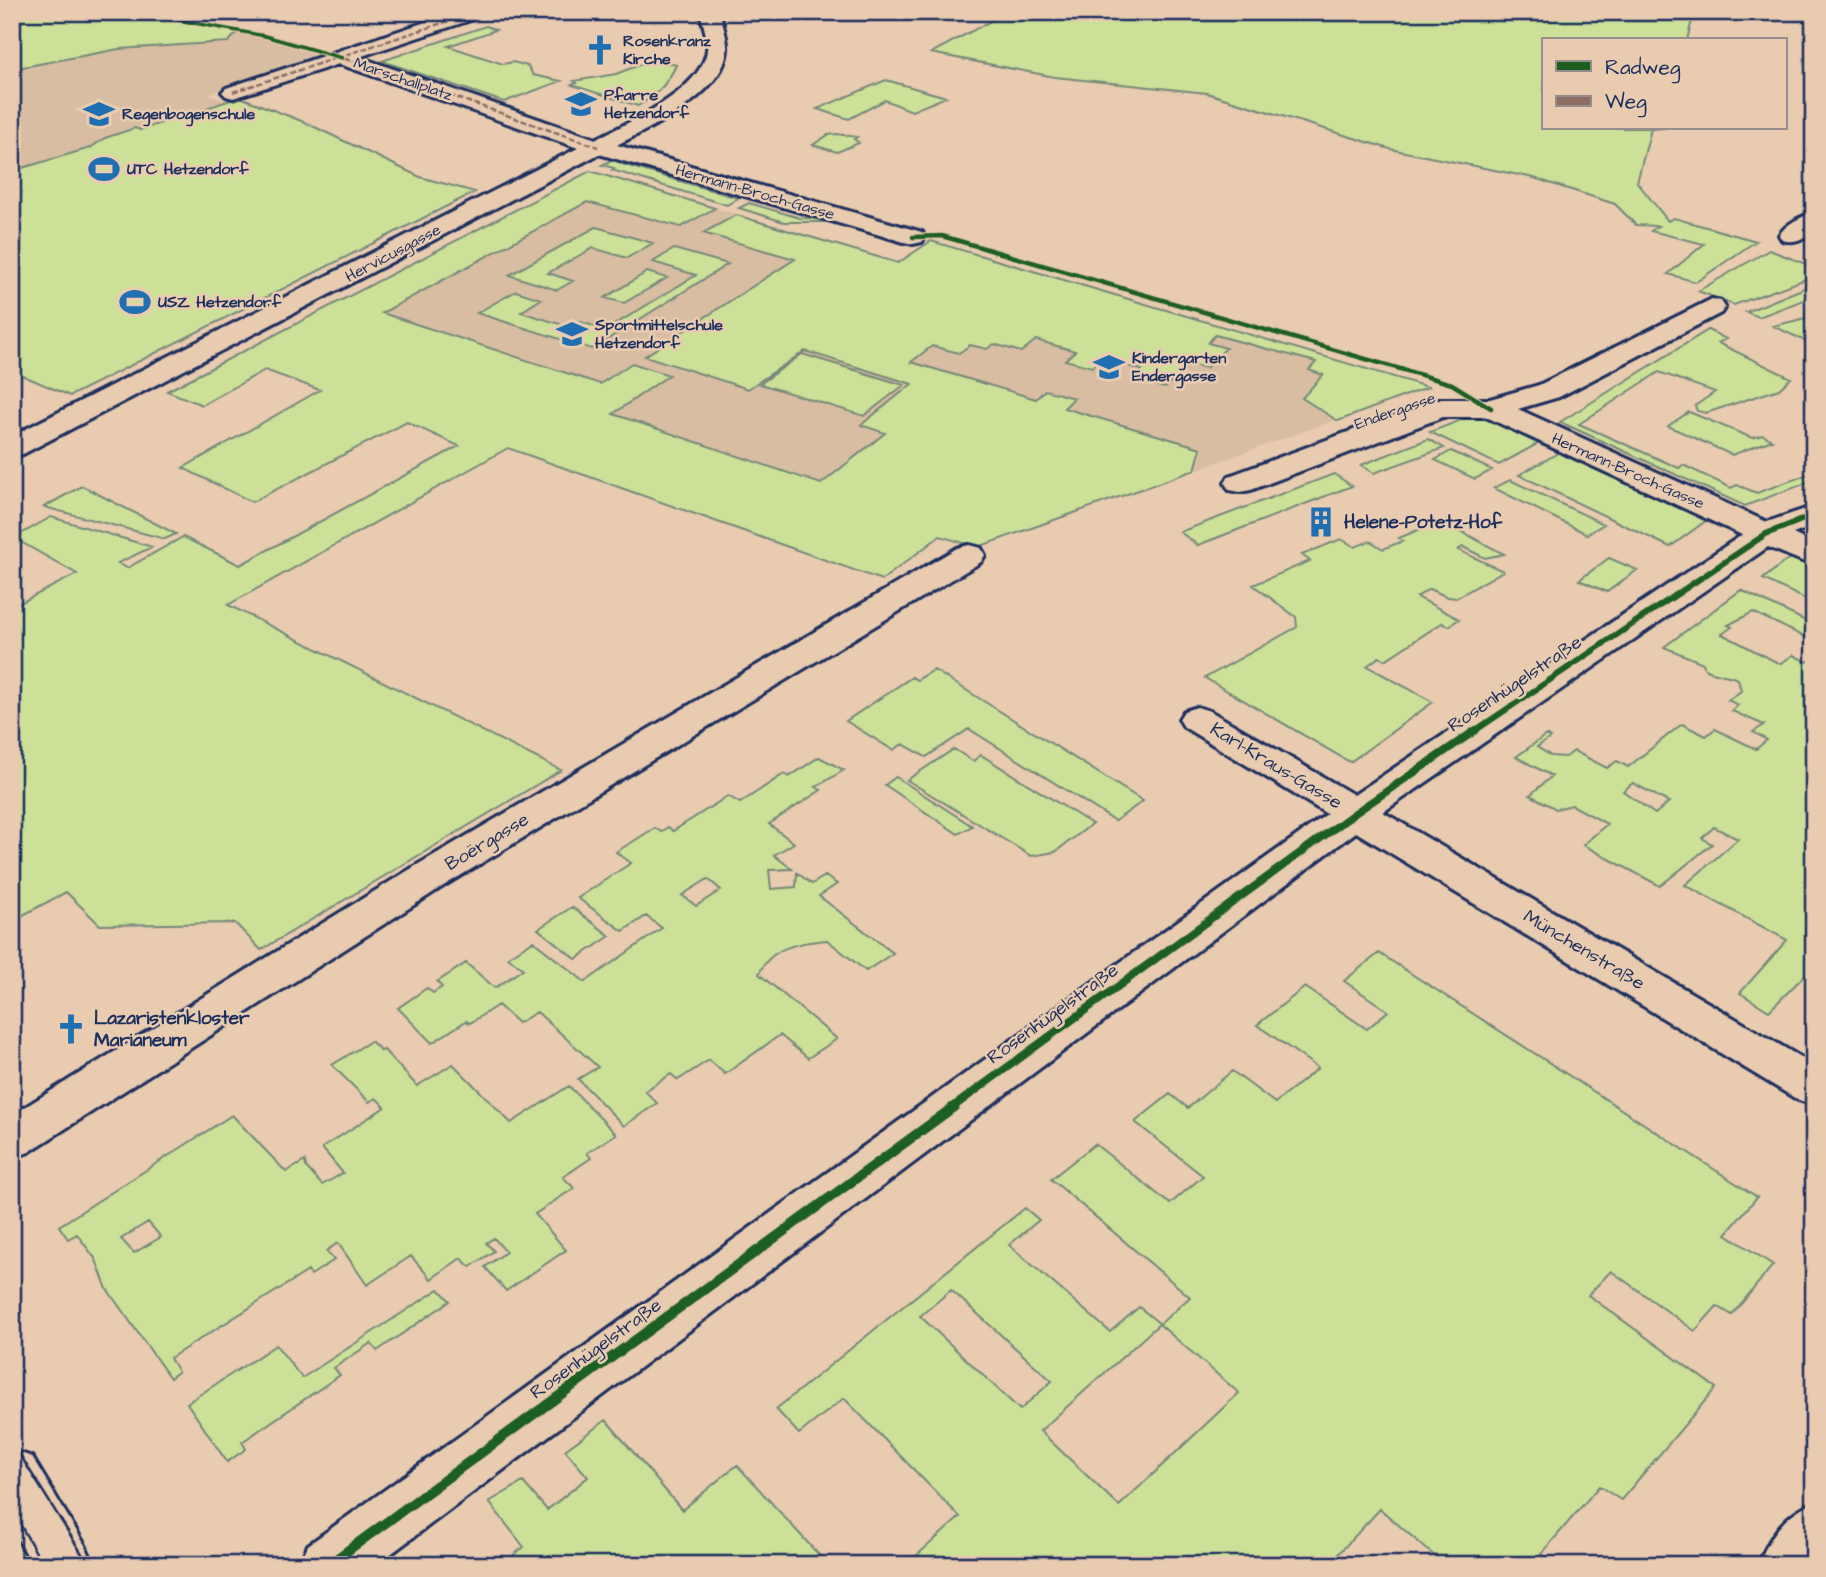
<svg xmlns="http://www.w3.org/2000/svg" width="1826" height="1577" font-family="'Architects Daughter',sans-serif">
	<rect width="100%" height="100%" fill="#e9cbb0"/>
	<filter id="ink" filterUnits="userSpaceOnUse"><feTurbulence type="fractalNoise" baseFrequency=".0143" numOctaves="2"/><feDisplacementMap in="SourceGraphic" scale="14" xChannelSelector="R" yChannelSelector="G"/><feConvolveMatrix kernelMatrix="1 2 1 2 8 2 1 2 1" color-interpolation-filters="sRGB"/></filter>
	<g filter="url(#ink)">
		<path fill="#d9bda2" d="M238 32 321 53 316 58 208 94 228 101 140 130 135 128 105 138 90 148 12 171V69L119 49 228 43Z
			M590 171 898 263 931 241 1428 387 1195 470 980 403 824 504 298 322Z"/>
		<path fill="#cce197" stroke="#74887a" stroke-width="2" fill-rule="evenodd" d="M27 12H122L238 32 228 42 119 49 12 69V17Z
			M1007 12H1694L1687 40H1544V128H1666L1651 129 1637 182 1668 221 1674 218 1756 241 1696 282 1668 274 1704 244 1651 231 1658 226 1636 225 1615 204 1534 178 1390 149 1207 93 1055 77 931 53Z
			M486 26 496 30 448 46 503 64 513 62 528 66 533 75 561 81 504 102 382 61Z
			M655 59 676 65C667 85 656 95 638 106L572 85 577 83 574 81 616 74Z
			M886 80 946 97 912 111 885 100 849 119 817 109Z
			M240 97 304 122 420 177 475 192 70 396 12 371V171L90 148 105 138 135 128 140 130Z
			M837 134 857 137 854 139 859 143 837 152 813 145 828 135Z
			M616 158 621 164 738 198 727 205 612 170 614 168 602 165Z
			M590 171 715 208 681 227 587 202 382 313 600 384 632 363 669 375 613 414 821 484 885 433 861 425 912 384 805 351 748 389 645 356 795 259 703 233 736 215 898 263 931 241 1428 387 1338 421 1302 398 1323 375 1309 370 1316 362 1215 335 1208 343 1226 348 1206 368 1190 364 1165 388 1133 379 1142 370 1102 358 1092 367 1065 360 1075 351 1036 340 1021 352 994 344 987 349 970 345 959 353 932 346 911 362 1036 399 1045 390 1074 398 1064 408 1201 448 1195 470 978 547 940 536 882 580 508 448 228 605 561 770 261 950 235 923 100 925 66 892 12 921V607L77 574 14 538 51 517 152 547 118 563 127 568 183 537 240 565 459 446 407 422 252 502 183 468 320 390 265 370 202 405 167 391Z
			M749 203 800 218 822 219 825 222H784L739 208Z
			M596 227 653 243 627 258 593 248 548 273 573 281 557 290 509 275Z
			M674 249 728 264 592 349 477 313 516 291 541 299 521 312 569 327 578 321 606 330 696 275 653 262Z
			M1769 250 1814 267V276L1734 305 1698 291Z
			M647 272 667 278 624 303 605 298Z
			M1814 284V296L1759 317 1746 312Z
			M1814 316V345L1773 326Z
			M1708 330 1726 339 1718 343 1791 378 1779 389 1706 413 1697 411 1695 406 1715 392 1659 372 1579 424 1679 468 1683 465 1731 488 1737 485 1757 493 1814 472V480L1745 506 1560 422Z
			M802 354 904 385 864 416 760 384Z
			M1689 412 1752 438 1763 435 1772 440 1732 455 1668 426Z
			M1469 417 1491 420 1539 443 1499 465 1430 432Z
			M1428 439 1444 448 1374 473 1361 465Z
			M1451 451 1492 470 1475 479 1435 460Z
			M1560 452 1707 520 1670 547 1519 475Z
			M1334 474 1352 486 1198 545 1180 532Z
			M1510 480 1604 524 1587 534 1494 488Z
			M82 486 176 534 165 539 44 507Z
			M1437 522 1445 523 1504 554 1485 558 1463 547 1458 550 1503 571 1456 598 1448 597 1429 589 1417 597 1459 619 1449 626 1442 623 1385 660 1379 657 1367 666 1433 702 1350 762 1205 678 1297 627 1296 617 1253 585 1310 561 1302 555 1341 539 1355 547 1370 541 1383 549 1403 541 1399 538Z
			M1609 558 1637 570 1607 592 1579 580Z
			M1804 558 1814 563V603L1763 579 1788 559Z
			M1741 590 1814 625V638L1811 640 1753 612 1728 625 1732 627 1722 634 1780 664 1793 655 1807 662 1814 657V977L1806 974 1769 1011 1740 993 1787 940 1685 885 1738 839 1714 827 1702 838 1712 844 1660 886 1583 845 1607 824 1572 805 1556 809 1530 795 1552 776 1516 757 1546 735 1550 738 1537 747 1551 756 1566 757 1574 751 1607 768 1617 761 1628 767 1682 724 1706 736 1715 729 1756 749 1767 740 1753 732 1764 725 1732 711 1738 705 1728 700 1741 691 1738 679C1726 674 1716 675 1705 669L1703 663 1664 647ZM1633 783 1668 802H1669L1655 814 1623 791Z
			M934 670 1143 801 1115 821 969 729 926 757 903 744 893 750 846 721 912 677 917 680Z
			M954 749 973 761 981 755 1092 824 1055 852 1031 856 907 780Z
			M819 757 844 770 816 787 821 790 769 824 794 843 774 855 792 869 769 870 771 889 796 887 797 873 812 884 825 876 837 884 819 896 893 953 866 971 827 940C800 942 770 947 759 974L837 1039 808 1058 780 1035 725 1074 709 1060 678 1080 671 1074 645 1091 657 1103 624 1126 578 1079 598 1067 537 1012 518 1023 498 1005 470 1023 466 1021 432 1043 398 1008 427 988 433 993 442 987 437 982 466 963 495 988 523 969 508 957 533 941 585 982 662 928 646 916 623 931 578 898 631 863 616 852 655 828 661 832 668 827 673 831 728 796 740 803 784 774 789 777ZM708 879 721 890 696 906 682 895Z
			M896 777 972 826 958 834 885 785Z
			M572 907 610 936 576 959 538 929Z
			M1379 953 1757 1197 1726 1234 1773 1265 1732 1315 1717 1306 1695 1331 1611 1271 1588 1295 1716 1388 1621 1500 1599 1486 1532 1565H1445L1380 1509 1328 1565H923L915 1557 960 1517 844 1398 799 1434 776 1409 1025 1208 1039 1220 1009 1245 1110 1332 1139 1307 1160 1324 1190 1297 1051 1179 1095 1144 1170 1204 1203 1176 1135 1122 1170 1094 1188 1108 1232 1071 1275 1103 1318 1068 1257 1025 1305 987 1367 1029 1388 1011 1344 981ZM951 1290 1052 1381 1020 1410 920 1316ZM1159 1324 1239 1393 1119 1506 1040 1431Z
			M371 1041 381 1051 384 1050 417 1086 453 1064 511 1123 569 1086 616 1134 587 1153 591 1158 563 1177 574 1188 535 1214 566 1250 506 1291 485 1267 506 1252 494 1238 486 1243 494 1251 470 1267 461 1258 431 1279 411 1256 367 1285 338 1243 326 1251 334 1260 311 1275 308 1271 170 1358 178 1372 170 1378 107 1289 96 1260 77 1234 68 1239 59 1226 232 1115 286 1172 305 1161 306 1167 322 1185 343 1173 322 1148 385 1107 376 1098 369 1102 332 1065ZM148 1222 161 1237 134 1253 121 1239Z
			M439 1289 450 1301 377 1351 371 1343 334 1368 340 1375 242 1442 246 1449 227 1462 187 1403 276 1345 302 1378Z
			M606 1420 682 1510 737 1465 828 1565H501L524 1547 489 1502 523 1482 547 1510 588 1477 565 1450Z"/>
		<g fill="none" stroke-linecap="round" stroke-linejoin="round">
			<g stroke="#1b2f5e" stroke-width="6">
				<path id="minor" d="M456 12H485L483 16 359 57 596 139C629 122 695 94 706 55 710 42 703 25 700 12H720C722 24 728 38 727 50 724 94 650 128 617 145L922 232 925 237 922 242 913 244 904 242 599 154 23 454 12 457V436L578 148 339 64 233 98 226 96 222 92 226 88Z
					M1814 213V231C1803 238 1796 244 1782 240L1779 235C1786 224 1801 216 1814 213Z
					M1712 299 1721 301 1725 307 1721 313 1559 397 1518 409 1767 522 1814 506V526L1793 534 1814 544V566L1768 547 1383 812 1814 1065V1105L1798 1100 1356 832 376 1565H299L308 1545 1327 814 1184 727 1179 719 1184 711 1197 707 1210 711 1354 795 1742 535 1486 417H1443L1251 490 1240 492 1229 490 1225 483 1229 476 1429 402 1439 399H1490L1539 385Z
					M969 545 981 548 985 555 981 562 445 885 29 1152 12 1158V1115L417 865 957 548Z
					M1814 1502V1565H1758C1770 1536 1784 1514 1814 1502Z"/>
			</g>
			<g stroke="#1b2f5e" stroke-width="6">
				<path id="secondary" d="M12 1450 32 1457 85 1545 94 1565H33L12 1529Z"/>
			</g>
			<use href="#minor" fill="#e9cbb0" fill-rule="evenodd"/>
			<use href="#secondary" fill="#e9cbb0" fill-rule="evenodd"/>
			<path stroke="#1b2f5e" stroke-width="2.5" d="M12 1442 89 1565
				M12 1510 43 1565"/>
			<path stroke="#8d6e63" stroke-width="2.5" stroke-dasharray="6 2.5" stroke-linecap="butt" d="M337 56 598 147
				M233 92 476 12"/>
			<g stroke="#e9cbb0" stroke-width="6">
				<path id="cycleway-far4" d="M134 12 265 36 342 58"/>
			</g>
			<g stroke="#e9cbb0" stroke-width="7">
				<path id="cycleway-far3" d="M913 237 942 236 1452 384 1491 408"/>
			</g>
			<g stroke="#e9cbb0" stroke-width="10">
				<path id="cycleway-far2" d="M1473 732 1766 534 1814 515"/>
			</g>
			<g stroke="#e9cbb0" stroke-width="12">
				<path id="cycleway-far1" d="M953 1107 1355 813 1476 730"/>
			</g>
			<g stroke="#e9cbb0" stroke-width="14">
				<path id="cycleway" d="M328 1565 955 1106"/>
			</g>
			<use href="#cycleway-far4" stroke="#1b5e20" stroke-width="3.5"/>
			<use href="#cycleway-far3" stroke="#1b5e20" stroke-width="4.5"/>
			<use href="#cycleway-far2" stroke="#1b5e20" stroke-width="6"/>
			<use href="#cycleway-far1" stroke="#1b5e20" stroke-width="8"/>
			<use href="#cycleway" stroke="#1b5e20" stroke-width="10"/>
		</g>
	</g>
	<defs>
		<g id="church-bare" transform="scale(2.415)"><path d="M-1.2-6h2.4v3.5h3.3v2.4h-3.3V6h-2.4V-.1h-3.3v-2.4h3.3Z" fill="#1f6fb2" stroke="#e9cbb0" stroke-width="2.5" paint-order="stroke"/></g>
		<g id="school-bare" transform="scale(2.415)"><path d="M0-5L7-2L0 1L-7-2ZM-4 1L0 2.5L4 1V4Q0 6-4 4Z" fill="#1f6fb2" stroke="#e9cbb0" stroke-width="2.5" paint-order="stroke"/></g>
		<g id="stadium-bare" transform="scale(2.415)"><path d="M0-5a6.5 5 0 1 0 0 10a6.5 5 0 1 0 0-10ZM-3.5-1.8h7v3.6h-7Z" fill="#1f6fb2" stroke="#e9cbb0" stroke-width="2.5" paint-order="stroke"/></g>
		<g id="building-bare" transform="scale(2.415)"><path d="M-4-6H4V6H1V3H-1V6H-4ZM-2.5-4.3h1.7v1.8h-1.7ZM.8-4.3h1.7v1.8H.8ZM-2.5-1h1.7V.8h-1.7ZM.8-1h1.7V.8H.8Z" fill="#1f6fb2" stroke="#e9cbb0" stroke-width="2.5" paint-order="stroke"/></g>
	</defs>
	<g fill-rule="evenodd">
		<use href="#church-bare" x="600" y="50"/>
		<use href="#school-bare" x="581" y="104"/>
		<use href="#school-bare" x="99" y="114"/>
		<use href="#stadium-bare" x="104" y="169"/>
		<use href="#stadium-bare" x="135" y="302"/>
		<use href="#school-bare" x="572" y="334"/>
		<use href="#school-bare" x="1109" y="367"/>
		<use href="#building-bare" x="1321" y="522"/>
		<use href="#church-bare" x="71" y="1029"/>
	</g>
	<g text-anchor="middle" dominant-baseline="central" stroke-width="5" stroke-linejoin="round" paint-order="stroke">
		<g font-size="16" font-weight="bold" fill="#1b2f5e" stroke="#e9cbb0" text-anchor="start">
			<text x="623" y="41">Rosenkranz<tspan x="623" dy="18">Kirche</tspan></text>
			<text x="604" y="95">Pfarre<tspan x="604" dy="18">Hetzendorf</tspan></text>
			<text x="122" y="114">Regenbogenschule</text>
			<text x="127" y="169">UTC Hetzendorf</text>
			<text x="158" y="302">USZ Hetzendorf</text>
			<text x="595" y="325">Sportmittelschule<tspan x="595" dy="18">Hetzendorf</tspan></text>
			<text x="1132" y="358">Kindergarten<tspan x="1132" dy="18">Endergasse</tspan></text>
		</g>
		<g font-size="16" fill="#1b2f5e" stroke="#e9cbb0">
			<text transform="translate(403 79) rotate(19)">Marschallplatz</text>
			<text transform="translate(755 192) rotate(16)">Hermann-Broch-Gasse</text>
			<text transform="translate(393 253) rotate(-28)">Hervicusgasse</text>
			<text transform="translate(1395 411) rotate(-19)">Endergasse</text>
			<text transform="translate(1628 471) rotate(24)">Hermann-Broch-Gasse</text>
		</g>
		<g font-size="19" font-weight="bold" fill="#1b2f5e" stroke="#e9cbb0" text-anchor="start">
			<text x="1344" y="522">Helene-Potetz-Hof</text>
			<text x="94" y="1018">Lazaristenkloster<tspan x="94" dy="22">Marianeum</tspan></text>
		</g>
		<g font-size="19" fill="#1b2f5e" stroke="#e9cbb0">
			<text transform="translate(1515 684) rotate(-34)">Rosenhügelstraße</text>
			<text transform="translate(1276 766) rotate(31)">Karl-Kraus-Gasse</text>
			<text transform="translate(487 842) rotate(-31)">Boërgasse</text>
			<text transform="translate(1584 950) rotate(31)">Münchenstraße</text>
			<text transform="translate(1053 1014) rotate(-36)">Rosenhügelstraße</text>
			<text transform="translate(596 1349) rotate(-36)">Rosenhügelstraße</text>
		</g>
	</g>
	<rect width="1826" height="1577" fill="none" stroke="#e9cbb0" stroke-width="42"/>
	<rect x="21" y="21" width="1784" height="1535" fill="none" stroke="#1b2f5e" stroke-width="2.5" filter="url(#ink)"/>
	<rect x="1542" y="38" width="245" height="91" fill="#e9cbb0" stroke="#978d8f" stroke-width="2"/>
	<rect x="1556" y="61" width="35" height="10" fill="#1b5e20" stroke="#978d8f" stroke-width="2"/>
	<text x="1605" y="74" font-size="21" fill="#1b2f5e">Radweg</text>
	<rect x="1556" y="96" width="35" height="10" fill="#8d6e63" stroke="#978d8f" stroke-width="2"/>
	<text x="1605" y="108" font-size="21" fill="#1b2f5e">Weg</text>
</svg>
